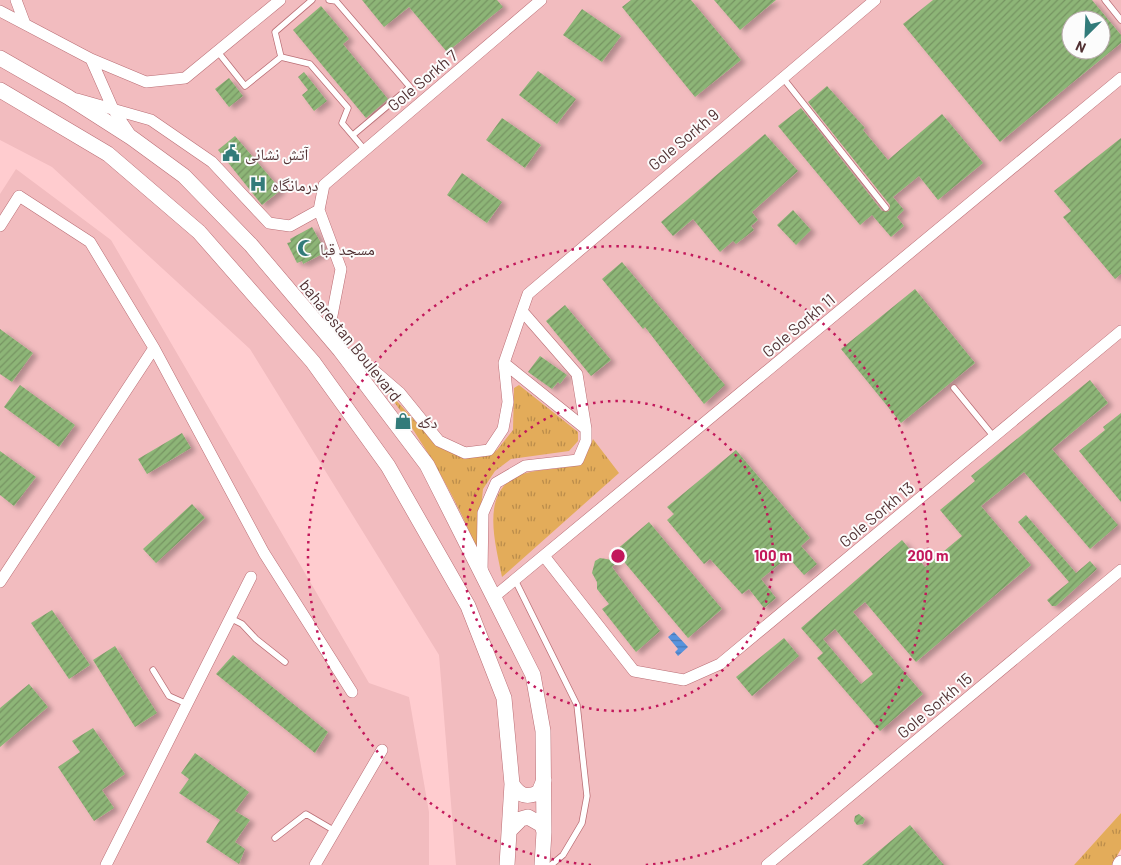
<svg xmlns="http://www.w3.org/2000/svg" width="1121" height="865" font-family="Barlow,'Noto Naskh Arabic',sans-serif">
	<defs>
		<pattern id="grass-tufts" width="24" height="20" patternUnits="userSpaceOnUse" patternTransform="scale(1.25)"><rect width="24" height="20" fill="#e3ac5a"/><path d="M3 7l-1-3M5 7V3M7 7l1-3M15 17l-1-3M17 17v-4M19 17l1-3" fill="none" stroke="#ba8c4b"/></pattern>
		<pattern id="water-rules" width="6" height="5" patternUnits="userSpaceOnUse" patternTransform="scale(1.25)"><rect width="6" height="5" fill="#5793dd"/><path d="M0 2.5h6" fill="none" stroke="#4a78b4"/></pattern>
		<pattern id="building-hatch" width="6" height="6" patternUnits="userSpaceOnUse" patternTransform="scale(1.25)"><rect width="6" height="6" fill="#8db577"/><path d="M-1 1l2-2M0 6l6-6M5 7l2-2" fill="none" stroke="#769462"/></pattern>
		<filter id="shadow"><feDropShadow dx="5" dy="3" stdDeviation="2.5" flood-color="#0004"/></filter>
	</defs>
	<rect width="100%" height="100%" fill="#ffcccf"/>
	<path fill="#f2bcbf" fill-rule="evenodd" d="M0 0H1121V813L1074 865H456L439 655 250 349 52 167 0 140ZM1071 20H1101V50H1071Z
		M16 169 111 240 369 683 409 697 429 812V865H0V194Z"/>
	<path fill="url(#grass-tufts)" d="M519 385 578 432V441L569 451 511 459 495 471 483 489 477 549C452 489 421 439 383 386L437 445 462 457 488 456 497 450 513 430 514 388Z
		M593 439 619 473 502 577C495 541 478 486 526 473 545 468 565 470 583 462Z
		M1121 813V849L1112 865H1074Z"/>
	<path fill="url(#water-rules)" d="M674 632 688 647 678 656 675 652 678 649 668 637Z"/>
	<path fill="url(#building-hatch)" fill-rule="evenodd" filter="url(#shadow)" d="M362 0H497L503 7 447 52 409 7 384 27Z
		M631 0H691L741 60 695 97 622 7Z
		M714 0H776L740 30Z
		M933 0H1092L1121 35V43L1000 142 903 24ZM1071 20H1101V50H1071Z
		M321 6 349 39 343 44 388 99 366 118 293 30Z
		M582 9 621 36 602 62 563 35Z
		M538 71 576 99 557 124 519 95Z
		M304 72 327 101 314 111 302 95 308 90 298 77Z
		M229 78 243 96 229 107 215 89Z
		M827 86 865 128 863 130 888 160 942 114 983 163 938 200 919 176 893 197 904 210 897 217 904 226 891 237 872 215 860 225 778 126 801 108 882 211H889L890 205 808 102Z
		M502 118 541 145 525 168 486 140Z
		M765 134 798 171 752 212 758 220 751 226 754 230 736 244 733 241 720 252 693 219 673 236 661 222Z
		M235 136 281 190 262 205 218 150Z
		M1121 138V274L1115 279 1063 217 1071 211 1054 191Z
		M462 173 502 202 487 223 447 195Z
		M793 210 811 230 796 245 777 225Z
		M312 227 326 252 303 264 302 261 297 263 287 243 291 242 290 239Z
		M622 262 725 385 704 404 645 327 643 329 602 279Z
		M915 289 975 363 901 423 841 349Z
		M565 305 611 360 591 376 546 321Z
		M0 329 33 353 12 382 0 374Z
		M540 356 567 375 560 384 558 382 552 389 528 372Z
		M1090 380 1108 403 1052 449 1118 525 1090 549 1024 472 981 506 1031 565 916 662 865 602 853 612 923 694 880 731 817 658 823 653 801 628 902 540 925 567 962 536 940 510 975 481 971 476ZM835 629 873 674 861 684 823 639Z
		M20 385 75 425 59 447 4 407Z
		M1121 413V502L1079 451 1105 430 1103 427Z
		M182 433 191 448 147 474 138 459Z
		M736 450 810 538 801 546 817 564 804 575 788 557 761 579 776 598 764 608 749 589 742 594 710 559 704 564 667 520 674 514 667 507Z
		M0 451 36 477 14 506 0 495Z
		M192 504 205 518 156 563 143 549Z
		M1026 515 1076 573 1090 561 1097 569 1056 606H1052L1047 600 1069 582 1018 522Z
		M649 522 722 609 688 638 615 551Z
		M600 558 619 561 612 567 660 631 636 652 602 609 609 604 597 589V582L592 573 595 561Z
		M52 610 90 665 69 679 31 623Z
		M784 638 799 656 752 696 736 677Z
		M115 646 157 713 135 727 93 660Z
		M233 655 328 732 315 753 216 674Z
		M29 684 48 707 0 747V708Z
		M93 728 125 774 102 790 114 808 94 821 58 767 80 752 72 741Z
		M195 753 249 792 235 811 250 820 235 842 245 849 239 864 206 842 220 820 179 793 189 779 181 773Z
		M859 814 865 819 863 824 857 825 854 821 855 816Z
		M910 825 944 865H862Z"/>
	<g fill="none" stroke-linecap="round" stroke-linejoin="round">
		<g stroke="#ba6e75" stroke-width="7">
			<path id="service" d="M329 0 336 1 410 87 353 135
				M1105 0 1121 20
				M218 52 245 86 281 57 275 32 312 0
				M281 57 310 64 348 108 342 123 365 150
				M783 78 886 208
				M954 388 994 437
				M515 580 577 705 587 796 582 823 563 855 551 865
				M230 618 242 624 256 639 285 662
				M153 670 169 696 187 704
				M275 838 306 814 335 831"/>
		</g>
		<g stroke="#ba6e75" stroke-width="12">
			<path id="minor" d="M16 0 25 24
				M0 11 91 59 113 109 130 134
				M91 59 146 82 185 78 280 0
				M77 99 151 120 212 162 269 223 290 226 319 210
				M0 226 19 196 90 242 154 348 264 553 352 692
				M522 311 528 294 875 0
				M328 336 341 269 319 210 324 185 541 0
				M345 353 371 368 400 393 439 441 465 453 489 450 503 429 508 402 504 363 522 311 577 374 586 429 504 363
				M544 556 634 671 684 680 720 664 1121 331
				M482 572 483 513 496 483 525 466 578 460 586 441V429
				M0 582 154 348
				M495 596 1121 78
				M106 865 251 577
				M315 865 382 750
				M767 865 1121 570"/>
		</g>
		<g stroke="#ba6e75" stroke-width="16">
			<path id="tertiary" d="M0 58 68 97 132 138 184 176 251 245 340 350 427 465 533 675 543 731 544 832 542 865
				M0 90 108 154 199 232 313 362 388 466 468 606 504 698 512 784 507 865
				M512 784C519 795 526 799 539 792L544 780
				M510 830 521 819 528 817 542 825 544 832
				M1120 865 1121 863"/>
		</g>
		<use href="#service" stroke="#fff" stroke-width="5.5"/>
		<use href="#minor" stroke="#fff" stroke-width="11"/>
		<use href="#tertiary" stroke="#fff" stroke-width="15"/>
	</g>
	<g fill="none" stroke="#c2185b" stroke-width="2.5" stroke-dasharray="2.5 5">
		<circle cx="618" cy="556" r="155"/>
		<path d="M591 865A310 310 0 1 1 645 865"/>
	</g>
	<defs>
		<g id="civic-bare" transform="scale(1.35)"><path d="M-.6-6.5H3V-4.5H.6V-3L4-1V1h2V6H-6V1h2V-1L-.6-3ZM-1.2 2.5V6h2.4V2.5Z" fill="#327b7a" stroke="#fcfcfc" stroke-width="2.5" paint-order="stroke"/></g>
		<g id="hospital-bare" transform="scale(1.35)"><path d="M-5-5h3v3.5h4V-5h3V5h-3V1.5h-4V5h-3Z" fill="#327b7a" stroke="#fcfcfc" stroke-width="2.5" paint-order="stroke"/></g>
		<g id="mosque-bare" transform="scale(1.35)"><path d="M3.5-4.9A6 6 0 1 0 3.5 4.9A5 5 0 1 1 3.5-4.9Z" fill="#327b7a" stroke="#fcfcfc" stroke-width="2.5" paint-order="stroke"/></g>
		<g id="shop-bare" transform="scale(1.35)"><path d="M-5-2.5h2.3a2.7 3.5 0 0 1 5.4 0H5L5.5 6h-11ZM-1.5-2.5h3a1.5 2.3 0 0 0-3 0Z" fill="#327b7a" stroke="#fcfcfc" stroke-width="2.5" paint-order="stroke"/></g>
	</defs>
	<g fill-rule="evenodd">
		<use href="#civic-bare" x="231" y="153"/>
		<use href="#hospital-bare" x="258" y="184"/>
		<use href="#mosque-bare" x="306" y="248"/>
		<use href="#shop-bare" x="403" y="421"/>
	</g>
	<g text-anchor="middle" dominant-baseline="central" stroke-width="4" stroke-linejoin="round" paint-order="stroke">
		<g font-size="16" fill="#503032" stroke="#fcfcfc">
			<text transform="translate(422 80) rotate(-40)">Gole Sorkh 7</text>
			<text transform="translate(683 139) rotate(-40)">Gole Sorkh 9</text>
			<text transform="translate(798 325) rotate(-40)">Gole Sorkh 11</text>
			<text transform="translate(351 340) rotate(51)">baharestan Boulevard</text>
			<text transform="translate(876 514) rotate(-40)">Gole Sorkh 13</text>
			<text transform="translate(934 705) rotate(-40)">Gole Sorkh 15</text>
		</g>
		<g font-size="16" fill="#503032" stroke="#fcfcfc" text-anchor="start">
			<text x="245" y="153">آتش نشانی</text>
			<text x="272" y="184">درمانگاه</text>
			<text x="320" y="248">مسجد قبا</text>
			<text x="417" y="421">دکه</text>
		</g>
	</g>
	<circle cx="618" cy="556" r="8" fill="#c2185b" stroke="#fcfcfc" stroke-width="2.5"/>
	<g font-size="15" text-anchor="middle" font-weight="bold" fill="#c2185b" stroke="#fcfcfc" stroke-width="4" stroke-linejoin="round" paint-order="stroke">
		<text x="773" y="561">100 m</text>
		<text x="928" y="561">200 m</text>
	</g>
	<g transform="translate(1086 35) rotate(204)"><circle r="24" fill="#fcfcfc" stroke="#b7aaab"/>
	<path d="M0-4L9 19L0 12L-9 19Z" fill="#327b7a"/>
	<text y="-8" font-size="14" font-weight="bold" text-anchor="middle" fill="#503032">N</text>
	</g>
</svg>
